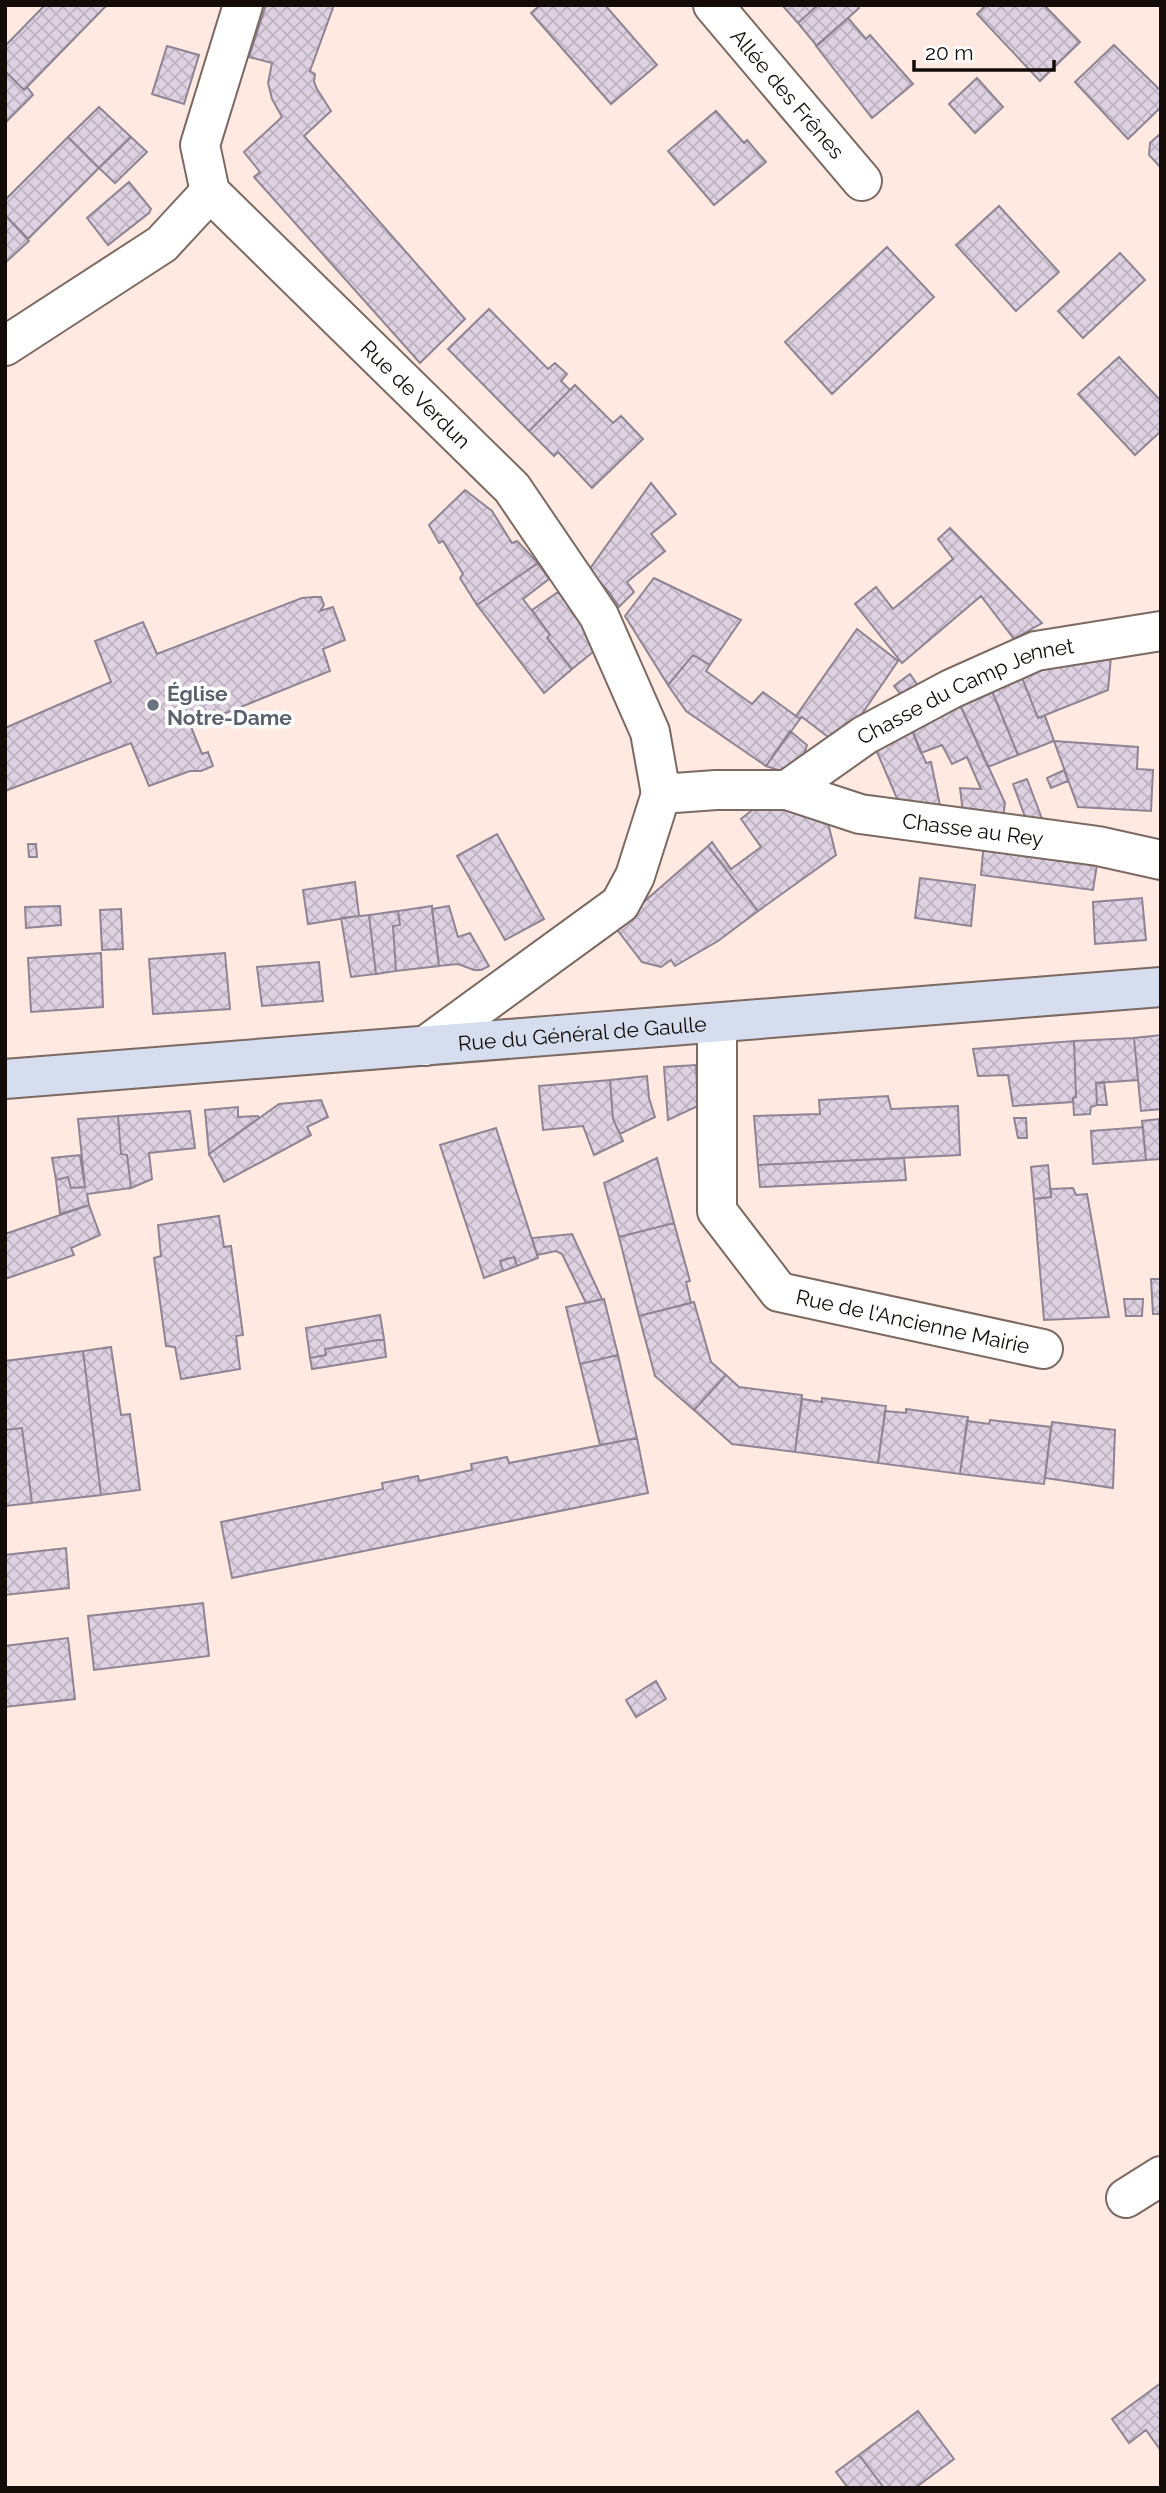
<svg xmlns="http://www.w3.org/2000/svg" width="1166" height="2493" font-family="Raleway,sans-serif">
	<defs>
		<pattern id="building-cross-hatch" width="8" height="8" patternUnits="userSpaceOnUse" patternTransform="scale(1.75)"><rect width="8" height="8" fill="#ded1e2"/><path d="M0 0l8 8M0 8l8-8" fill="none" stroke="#bdb2c0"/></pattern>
	</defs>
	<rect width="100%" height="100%" fill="#ffe9e0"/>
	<path fill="url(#building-cross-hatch)" stroke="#8f8493" stroke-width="2" d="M45 5H107L24 90 5 71V46Z
		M266 5H334L310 71 315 74 314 82 317 89 331 111 304 136 465 319 420 363 254 177 260 172 244 152 282 117 272 99 268 83 272 63 249 57Z
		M540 5H605L657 65 611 104 531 13Z
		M782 5H818L798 23Z
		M818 5H857L859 8 817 46 798 23Z
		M986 5H1044L1080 42 1040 81 977 14Z
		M848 18 866 39 870 35 913 84 872 118 816 46Z
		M1114 45 1161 91V107L1128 139 1075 82Z
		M167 46 199 55 184 104 152 94Z
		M5 71 24 90 27 87 33 95 5 123Z
		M977 78 1003 107 975 133 949 104Z
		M99 107 131 137 99 168 68 137Z
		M716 111 744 143 747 140 766 162 714 205 668 151Z
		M1161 133V168L1149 155 1150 143Z
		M68 137 99 168 28 239 5 215V200Z
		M131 137 147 152 115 183 99 168Z
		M129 182 151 209 149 213 108 245 87 218Z
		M999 206 1059 272 1016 311 956 245Z
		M5 215 29 241 5 263Z
		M887 247 934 297 832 394 785 342Z
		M1120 253 1145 280 1083 338 1058 311Z
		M489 309 548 369 555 363 567 374 561 381 570 390 529 431 448 349Z
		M1119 357 1161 401V431L1135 455 1078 394Z
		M575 385 613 423 621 416 643 439 592 488 558 452 554 456 529 431Z
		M651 483 676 514 651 534 665 551 627 582 634 592 619 607 609 592 589 570Z
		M465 490 492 511 512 543 517 541 538 563 477 605 460 578 463 574 443 541 439 543 429 525Z
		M950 528 1042 623 1014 639 981 596 902 663 855 604 876 587 893 609 953 559 938 539Z
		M538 563 549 579 523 599 550 635 547 638 572 669 544 693 477 605Z
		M654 578 741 620 710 665 693 655 668 685 625 616Z
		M558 592 576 612 593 652 572 669 547 638 550 635 532 610Z
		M314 597H321L324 605 320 611 333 607 345 640 323 649 330 671 191 727 202 754 208 752 213 766 201 771H190L149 786 131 743 5 791V728L111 682 95 641 143 622 157 654 302 598Z
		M857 629 898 661 840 746 802 717 800 719 796 716Z
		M693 655 710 665 706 671 752 704 763 692 800 719 766 766 686 711 668 685Z
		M1074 657H1111L1108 690 1038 718 1021 675Z
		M910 674 921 690 906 701 894 686Z
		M1021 675 1038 718 1045 716 1054 741 1018 755 990 686Z
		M990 686 1018 755 988 767 957 698Z
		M957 698 1005 803 1003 818 963 812 960 788 981 789 967 757 952 764 942 745 921 753 909 723Z
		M909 723 926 763 931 762 941 810 899 803 874 745Z
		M790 731 807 745 800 767 784 772 766 766Z
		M1054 741 1138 747 1137 769 1153 770 1151 811 1078 807Z
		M1064 770 1068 781 1051 788 1047 778Z
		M1027 779 1044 824 1027 822 1013 784Z
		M765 800 831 814 829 827 836 855 758 911 708 846 712 842 731 869 761 847 741 819Z
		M497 834 544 919 505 940 457 856Z
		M984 841 1098 858 1093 890 981 875Z
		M28 844H36L37 857H29Z
		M708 846 758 911 718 941 675 966 671 960 661 967 642 962 615 927Z
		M920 878 975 885 971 926 915 918Z
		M355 882 359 916 308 924 303 890Z
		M1142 898 1146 940 1095 944 1093 902Z
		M60 906 61 925 26 928 25 907Z
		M432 906 439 966 396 971 393 926 400 925 398 911Z
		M449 906 458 937 470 933 489 966 481 970H474L458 964 439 966 432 909Z
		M121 909 123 949 102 950 100 910Z
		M398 911 400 925 393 926 396 971 376 974 369 915Z
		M369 915 376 974 351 977 341 918Z
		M101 953 103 1007 31 1012 28 958Z
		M225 953 230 1009 153 1014 149 959Z
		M319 962 323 1001 262 1006 257 967Z
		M1161 1035V1109L1141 1111 1134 1038Z
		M1134 1038 1138 1080 1096 1083 1097 1105 1091 1107 1090 1114 1074 1115 1073 1098 1076 1097 1074 1041Z
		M1074 1041 1076 1097 1073 1098V1102L1013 1106 1008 1075 978 1076 973 1049Z
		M696 1065 698 1106 668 1120 664 1067Z
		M647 1076 649 1098 655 1117 620 1134 613 1119 610 1080Z
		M610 1080 613 1119 623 1141 594 1155 583 1126 543 1130 539 1086Z
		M1104 1082 1107 1105H1097L1096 1083Z
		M888 1096 891 1109 958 1106 960 1155 758 1165 754 1116 820 1114 819 1100Z
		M321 1100 328 1117 307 1127 311 1135 224 1182 209 1154 279 1104Z
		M238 1107V1117L258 1116 259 1118 209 1154 205 1110Z
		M190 1111 195 1148 149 1153 152 1179 131 1188 127 1155 121 1154 118 1116Z
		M118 1116 121 1154 127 1155 131 1188 87 1194 89 1205 60 1214 56 1180 68 1177 71 1188 85 1187 78 1119Z
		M1014 1118H1026L1027 1138H1018Z
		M1159 1119 1161 1159 1146 1160 1142 1121Z
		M1143 1127 1146 1160 1093 1164 1091 1131Z
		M496 1128 538 1258 517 1266 514 1257 500 1261 503 1271 484 1278 440 1145Z
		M80 1155 85 1187 71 1188 68 1177 56 1180 52 1158Z
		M657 1158 674 1223 619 1237 604 1183Z
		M904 1158 906 1180 760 1187 758 1165Z
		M1048 1165 1051 1197 1034 1199 1031 1167Z
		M1073 1188 1076 1195 1087 1194 1109 1317 1044 1320 1034 1199 1051 1197V1189Z
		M89 1205 100 1235 71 1248 74 1255 5 1279V1234Z
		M219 1216 224 1247 231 1246 243 1335 236 1336 240 1369 181 1379 175 1347 166 1346 154 1258 161 1256 158 1225Z
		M674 1223 690 1281 686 1282 691 1303 639 1316 619 1237Z
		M572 1234 602 1299 586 1303 562 1254 556 1251 537 1255 532 1238Z
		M514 1257 517 1266 503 1271 500 1261Z
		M1151 1279H1161V1314H1153Z
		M604 1299 618 1355 580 1364 566 1307Z
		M1124 1299H1143L1142 1316H1126Z
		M694 1302 711 1362 726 1375 694 1410 655 1376 639 1316Z
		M380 1315 384 1339 325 1349 326 1355 310 1358 306 1328Z
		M384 1339 386 1357 312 1369 310 1358 326 1355 325 1349Z
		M111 1347 121 1415 130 1414 140 1490 101 1495 83 1351Z
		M83 1351 101 1495 32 1503 22 1428 5 1430V1361Z
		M618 1355 637 1438 600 1445 580 1364Z
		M726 1375 739 1387 802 1395 795 1452 732 1444 694 1410Z
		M822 1398 886 1406 878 1463 795 1452 802 1399 822 1402Z
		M906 1409 968 1417 960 1474 878 1463 885 1411 906 1413Z
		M990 1420 1051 1427 1044 1484 960 1474 967 1421 989 1424Z
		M1052 1422 1115 1430 1113 1488 1045 1478Z
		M22 1428 32 1503 5 1506V1430Z
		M637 1438 648 1493 232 1578 221 1522 383 1489 382 1483 418 1476 419 1481 472 1470 471 1464 507 1457 509 1463Z
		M66 1548 69 1588 5 1595V1555Z
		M203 1603 209 1656 94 1670 88 1616Z
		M68 1638 75 1699 5 1707V1646Z
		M656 1681 666 1699 636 1717 626 1700Z
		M1161 2383V2451L1146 2430 1129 2443 1112 2419Z
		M918 2411 954 2459 915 2488H884L859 2455Z
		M859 2455 884 2488H848L836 2472Z"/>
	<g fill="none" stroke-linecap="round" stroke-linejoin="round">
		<g stroke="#7c6961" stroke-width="42">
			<g id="minor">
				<path id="s1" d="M243 5 200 145 210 192 512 488 599 616 650 732 661 794"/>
				<path id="s2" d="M713 5 862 181"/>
				<path d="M5 346 162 244 210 192"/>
				<path id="s3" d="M787 790 865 735 951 689 1036 651 1161 631"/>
				<path id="s4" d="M717 1023V1211L779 1292 1043 1349"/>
				<path id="s5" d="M425 1046 620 904 635 876 661 794 716 790H787L860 814 1098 846 1161 860"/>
				<path d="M1126 2198 1161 2176"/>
			</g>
		</g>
		<g stroke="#7c6961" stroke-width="42">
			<g id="secondary">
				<path id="s6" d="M5 1079 1161 987"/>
			</g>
		</g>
		<use href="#minor" stroke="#fff" stroke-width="38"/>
		<use href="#secondary" stroke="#d5ddee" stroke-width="38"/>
	</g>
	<circle fill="#6b7280" stroke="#fff" stroke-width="2.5" cx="153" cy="705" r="7"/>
	<g text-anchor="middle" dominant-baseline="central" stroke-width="7" stroke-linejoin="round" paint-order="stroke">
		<g font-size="21" fill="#120b08" stroke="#fff">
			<text stroke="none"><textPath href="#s2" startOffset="116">Allée des Frênes</textPath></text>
			<text stroke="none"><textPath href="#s1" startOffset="483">Rue de Verdun</textPath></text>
			<text stroke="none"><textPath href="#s3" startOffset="206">Chasse du Camp Jennet</textPath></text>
			<text stroke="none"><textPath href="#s5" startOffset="676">Chasse au Rey</textPath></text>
			<text stroke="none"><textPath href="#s6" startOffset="579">Rue du Général de Gaulle</textPath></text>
			<text stroke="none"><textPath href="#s4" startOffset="427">Rue de l'Ancienne Mairie</textPath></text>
		</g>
		<g font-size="21" font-weight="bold" fill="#5b616d" stroke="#fff" text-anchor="start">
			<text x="167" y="693">Église<tspan x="167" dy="24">Notre-Dame</tspan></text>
		</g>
	</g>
	<rect width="1166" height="2493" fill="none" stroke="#120b08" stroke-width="14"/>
	<path d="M914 60v10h140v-10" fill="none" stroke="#120b08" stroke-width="3.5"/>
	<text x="925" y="60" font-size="21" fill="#120b08" stroke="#ffffff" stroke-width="5" paint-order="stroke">20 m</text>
</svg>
